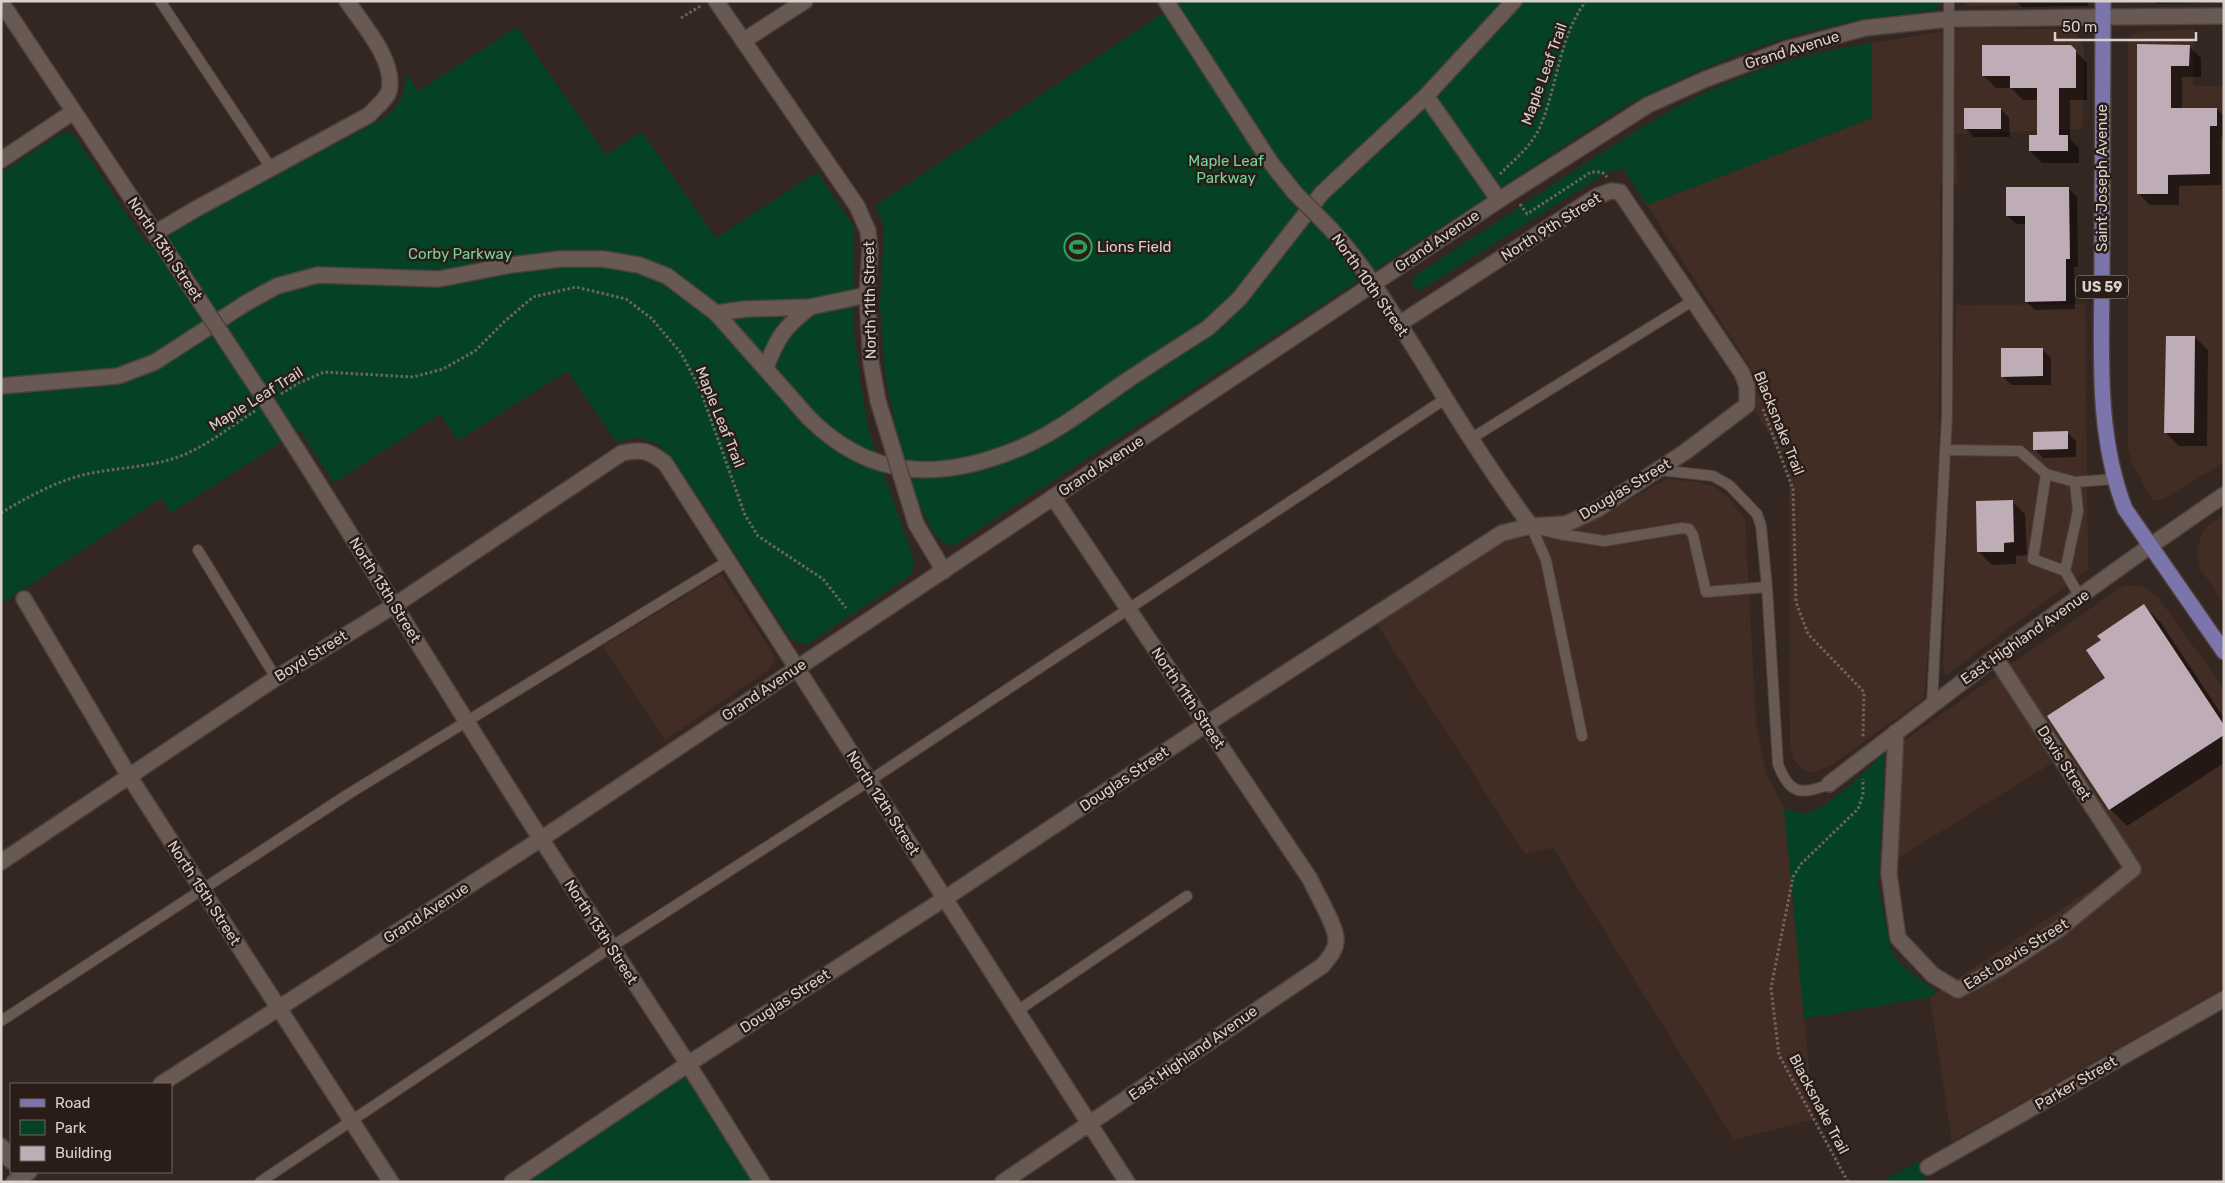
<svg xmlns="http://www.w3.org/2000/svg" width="2225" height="1183" font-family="Rubik,sans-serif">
	<rect width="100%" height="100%" fill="#342620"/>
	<path fill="#422d25" d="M1961 1H2072L2065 4 1969 6Z
		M1967 28 2054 29 2077 33 2084 48 2083 129 1955 134 1958 183 1940 185 1939 454 1935 566 1924 698 1832 765 1812 773 1803 770 1793 759 1790 745 1789 464 1756 413 1757 390 1752 370 1647 205 1872 118V43Z
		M2194 29 2193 86H2224V462L2164 499 2153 501 2132 463 2128 448V42L2131 35 2139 32Z
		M2085 304 2088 570 1945 676 1943 663 1956 305Z
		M1667 479 1699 482 1713 486 1728 497 1745 519 1756 721 1766 774 1784 808 1814 1119 1734 1140 1553 848 1525 854 1376 623 1509 537 1524 538 1568 530 1588 523Z
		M2224 515V604L2200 568 2198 558V545L2202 533 2207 526Z
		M721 574 774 655V663L768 670 665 740 603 646Z
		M2124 585 2145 587 2158 597 2224 689V988L1952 1142 1930 997 2135 860 2010 665Z
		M1997 675 2054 762 1898 858 1901 743Z"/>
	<path fill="#054225" d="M1181 1H1940V5L1933 11C1904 14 1875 17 1846 23 1768 38 1694 71 1624 107L958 543 948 546 934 534 926 518 916 496 898 439 885 373 880 304 884 226 875 206Z
		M517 27 606 155 642 132 716 238 817 172 853 225 854 336 860 380 868 428 914 561 913 571 904 580 809 643H798L790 638 674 460C655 440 643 432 617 443L567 371 458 441 440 414 334 483 300 430 171 513 161 498 1 604V173L57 136 68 132 75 136 147 245 384 118C402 105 404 94 406 73L418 91Z
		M1872 43V118L1647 205 1624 170H1615L1606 173 1422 289H1415L1412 284 1415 276C1463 244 1512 212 1560 180 1598 155 1636 130 1675 108 1735 75 1804 52 1872 43Z
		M1885 751 1878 886 1892 953 1905 968 1937 992 1930 997 1804 1019 1784 808C1789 809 1797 813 1802 813 1825 814 1869 767 1885 751Z
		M680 1077 689 1079 755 1182H522Z
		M1919 1161 1925 1182H1881Z"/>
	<path fill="#0007" d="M2016 1H2087L2088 6 2022 7Z
		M2154 1H2200V3L2156 4Z
		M2070 46 2087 63V100H2070V139L2079 148V163H2042L2030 151 2038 136 2039 100H2023L2011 88H1996L1984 76Z
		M2138 46H2189L2201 58V77H2182V109H2217L2224 116V137H2221V185L2179 186V205H2150L2138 193Z
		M2001 109 2009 118 2010 137H1974L1966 129Z
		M2068 188 2077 197 2078 267H2074L2075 309 2035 310 2026 301 2027 224H2016L2007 215Z
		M2195 337 2208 350 2207 446H2179L2166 433Z
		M2042 349 2051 358V385H2011L2003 376Z
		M2067 432 2076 441V457L2043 458 2035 449Z
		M2012 501 2025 514 2027 555 2016 556V564L1992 565 1979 552Z
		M2144 606 2161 623 2224 718V763L2127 826 2110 809 2107 679Z"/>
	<path fill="#beadb6" d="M2137 44 2190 45 2189 66H2171V108H2217V126H2210V174L2168 175V194H2137Z
		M1982 45H2071L2076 50V88H2059V135H2068V151H2029V135H2037V88H2010V76H1982Z
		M1964 108H2001V129H1964Z
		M2006 187H2069L2070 259H2066V301L2025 302V216H2006Z
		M2166 336H2195L2194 433H2164Z
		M2001 348H2043V376L2001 377Z
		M2068 431V449L2033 450V432Z
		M2013 500 2014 542 2004 543V552H1977L1976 501Z
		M2144 604 2224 725V735L2109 810 2047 716 2105 678 2086 650 2101 640 2097 636Z"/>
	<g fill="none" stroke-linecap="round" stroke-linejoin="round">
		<g stroke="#4d413d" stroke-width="12">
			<path id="lane" d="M160 1 271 168
				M1472 438 1694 300
				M1946 450 2020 451 2046 474 2075 482 2114 479
				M1659 470 1713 476 1729 485 1757 514 1761 526 1767 587 1778 764C1789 794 1801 796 1829 784
				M2046 474 2033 559 2065 571 2080 597
				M1531 526 1546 560 1582 736
				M1539 529 1559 534 1604 541 1682 528 1689 529 1693 535 1706 592 1767 587
				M198 550 276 678
				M2065 571 2078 511 2075 482
				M1932 703 1947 415 1949 1
				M1017 1011 1187 896
				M1 1021 350 793 728 561
				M260 1182 611 947 869 781 1445 399"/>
		</g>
		<g stroke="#4d413d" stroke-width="18">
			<path id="street" d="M716 1 857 206 868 231 870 250 867 295 871 363 878 401
				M1166 1 1271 163 1295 193
				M2103 17 2224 16
				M743 41 805 1
				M1426 96 1499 200
				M1 160 73 112
				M1322 220C1363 261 1392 313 1423 362 1457 418 1492 474 1531 526
				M155 233 194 210 369 115C374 109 387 99 389 91 396 61 363 25 347 1
				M716 313 746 309 810 307 867 295
				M766 367C778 336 784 328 810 307
				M916 524 944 571
				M24 599 129 776 391 1182
				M1896 732 1889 874 1898 938 1933 975 1958 990 2001 967 2058 930 2133 869 1995 657
				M1829 784 1995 657 2150 546
				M541 839 688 1064 762 1182
				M1 862 276 678 395 605 622 453C642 449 648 450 665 463L1127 1182
				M1 1146 11 1161
				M1928 1167 2224 999
				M512 1182 688 1064 944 899 1205 725 1502 533 1531 526 1566 524 1598 509 1685 452 1747 405V386L1742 373 1620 192 1611 191 1597 196 1399 324
				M1003 1182 1322 966C1329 958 1337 949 1336 938 1335 924 1316 893 1310 879L1053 497"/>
		</g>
		<g stroke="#4d413d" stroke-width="18">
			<path id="secondary" d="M1 2 174 262
				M1 386 118 376 155 362 246 303 277 286 318 275 439 279 511 265 560 259H603L639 265 667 276 716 313 809 418C870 479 938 481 1015 450 1053 435 1086 409 1119 386 1148 366 1178 347 1208 328L1239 299 1322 193 1426 96 1514 1
				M262 395C357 541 446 692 541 839
				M2150 546 2224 495
				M161 1084 541 839 1499 200 1648 105 1706 79 1786 49 1865 28 1949 19 2103 17
				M14 1182 29 1172"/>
		</g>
		<g stroke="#4d413d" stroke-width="18">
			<path id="primary" d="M2103 1C2103 90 2102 178 2102 266 2102 348 2095 432 2125 509L2224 652"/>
		</g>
		<path stroke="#70645f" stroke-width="3" stroke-dasharray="2.5 2.5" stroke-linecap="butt" d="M681 18 702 5
			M1500 174C1513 161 1529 148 1538 131 1558 89 1557 40 1586 1
			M1520 204 1527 214 1591 172H1602L1607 177
			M281 394 299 383 324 372 413 377 443 369 475 351 504 322 533 297 576 287 626 299 651 318 681 353 700 389 745 515 758 536 823 579 846 608
			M1763 409 1793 489 1796 602 1808 634 1864 692 1863 738
			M1 513C29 496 60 479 92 473 118 468 146 467 172 459 202 450 228 428 255 411
			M1848 1182 1779 1055 1771 988 1793 877 1801 864 1858 809 1863 795V779"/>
		<use href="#lane" stroke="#695953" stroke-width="10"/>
		<use href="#street" stroke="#695953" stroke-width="15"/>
		<use href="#secondary" stroke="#695953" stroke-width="15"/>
		<use href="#primary" stroke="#7c75ac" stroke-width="15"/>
		<g stroke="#4d413d" stroke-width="18" stroke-linecap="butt">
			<path id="street-bridge" d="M1295 193 1322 220
				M878 401 916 524"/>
		</g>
		<g stroke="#4d413d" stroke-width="18" stroke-linecap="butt">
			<path id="secondary-bridge" d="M174 262 262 395"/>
		</g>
		<use href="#street-bridge" stroke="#695953" stroke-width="15"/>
		<use href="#secondary-bridge" stroke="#695953" stroke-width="15"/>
	</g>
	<defs>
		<g id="stadium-ring" transform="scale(1.4375)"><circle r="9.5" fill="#2a1c17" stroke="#2e9e5b" stroke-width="1.5"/><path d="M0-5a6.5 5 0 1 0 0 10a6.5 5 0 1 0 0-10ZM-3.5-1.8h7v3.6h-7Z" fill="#2e9e5b"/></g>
	</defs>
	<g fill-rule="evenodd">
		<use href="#stadium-ring" x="1078" y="247"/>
	</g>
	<g text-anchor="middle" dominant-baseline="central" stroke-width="5" stroke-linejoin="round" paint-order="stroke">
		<rect fill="#2a1c17" stroke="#a59b96" stroke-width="1" x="2076" y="275.5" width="52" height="23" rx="4"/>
		<g font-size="14" font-weight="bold" fill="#dad1cd">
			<text x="2102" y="287">US 59</text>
		</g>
		<g font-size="15" fill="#dad1cd" stroke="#2a1c17">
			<text transform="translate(1792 50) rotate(-17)">Grand Avenue</text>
			<text transform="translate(1544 74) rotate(-70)">Maple Leaf Trail</text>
			<text transform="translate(2102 178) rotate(-90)">Saint Joseph Avenue</text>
			<text transform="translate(1551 227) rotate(-32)">North 9th Street</text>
			<text transform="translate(1437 241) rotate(-34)">Grand Avenue</text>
			<text transform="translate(165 249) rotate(56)">North 13th Street</text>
			<text transform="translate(1370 285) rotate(55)">North 10th Street</text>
			<text transform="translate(870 300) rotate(-91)">North 11th Street</text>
			<text transform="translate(256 399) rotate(-32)">Maple Leaf Trail</text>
			<text transform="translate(720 417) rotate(68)">Maple Leaf Trail</text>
			<text transform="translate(1779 423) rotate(68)">Blacksnake Trail</text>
			<text transform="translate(1101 466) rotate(-33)">Grand Avenue</text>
			<text transform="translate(1625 489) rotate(-31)">Douglas Street</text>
			<text transform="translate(385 590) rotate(58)">North 13th Street</text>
			<text transform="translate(2025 637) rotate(-35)">East Highland Avenue</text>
			<text transform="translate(311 656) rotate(-32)">Boyd Street</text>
			<text transform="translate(764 690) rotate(-34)">Grand Avenue</text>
			<text transform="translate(1188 698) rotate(56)">North 11th Street</text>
			<text transform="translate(2064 763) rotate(57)">Davis Street</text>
			<text transform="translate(1124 779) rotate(-34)">Douglas Street</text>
			<text transform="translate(883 803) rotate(57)">North 12th Street</text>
			<text transform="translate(204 893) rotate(57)">North 15th Street</text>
			<text transform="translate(426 913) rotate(-33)">Grand Avenue</text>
			<text transform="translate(601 932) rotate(57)">North 13th Street</text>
			<text transform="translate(2016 954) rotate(-32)">East Davis Street</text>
			<text transform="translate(785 1001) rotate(-33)">Douglas Street</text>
			<text transform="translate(1193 1053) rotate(-35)">East Highland Avenue</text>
			<text transform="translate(2076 1083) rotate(-30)">Parker Street</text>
			<text transform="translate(1819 1104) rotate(62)">Blacksnake Trail</text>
		</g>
		<g font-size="15" fill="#72d69b" stroke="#2a1c17">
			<text x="1226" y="161">Maple Leaf<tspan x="1226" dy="17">Parkway</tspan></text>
			<text x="460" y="254">Corby Parkway</text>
		</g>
		<g font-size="15" fill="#dad1cd" stroke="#2a1c17" text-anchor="start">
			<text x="1097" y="247">Lions Field</text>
		</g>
	</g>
	<rect width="2225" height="1183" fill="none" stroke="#dad1cd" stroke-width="5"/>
	<rect x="10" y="1083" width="162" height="90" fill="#2a1c17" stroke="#706460"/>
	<rect x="20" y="1099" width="25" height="8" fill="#7c75ac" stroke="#706460"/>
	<text x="55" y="1108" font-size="15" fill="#dad1cd">Road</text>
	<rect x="20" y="1120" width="25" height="15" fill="#054225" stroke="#706460"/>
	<text x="55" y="1133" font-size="15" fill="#dad1cd">Park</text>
	<rect x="20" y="1146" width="25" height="15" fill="#beadb6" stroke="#706460"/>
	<text x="55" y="1158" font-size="15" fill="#dad1cd">Building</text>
	<path d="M2055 32v8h141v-8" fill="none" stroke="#dad1cd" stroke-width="2.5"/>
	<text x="2062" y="32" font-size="15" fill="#dad1cd" stroke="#2a1c17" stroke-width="4" paint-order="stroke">50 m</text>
</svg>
